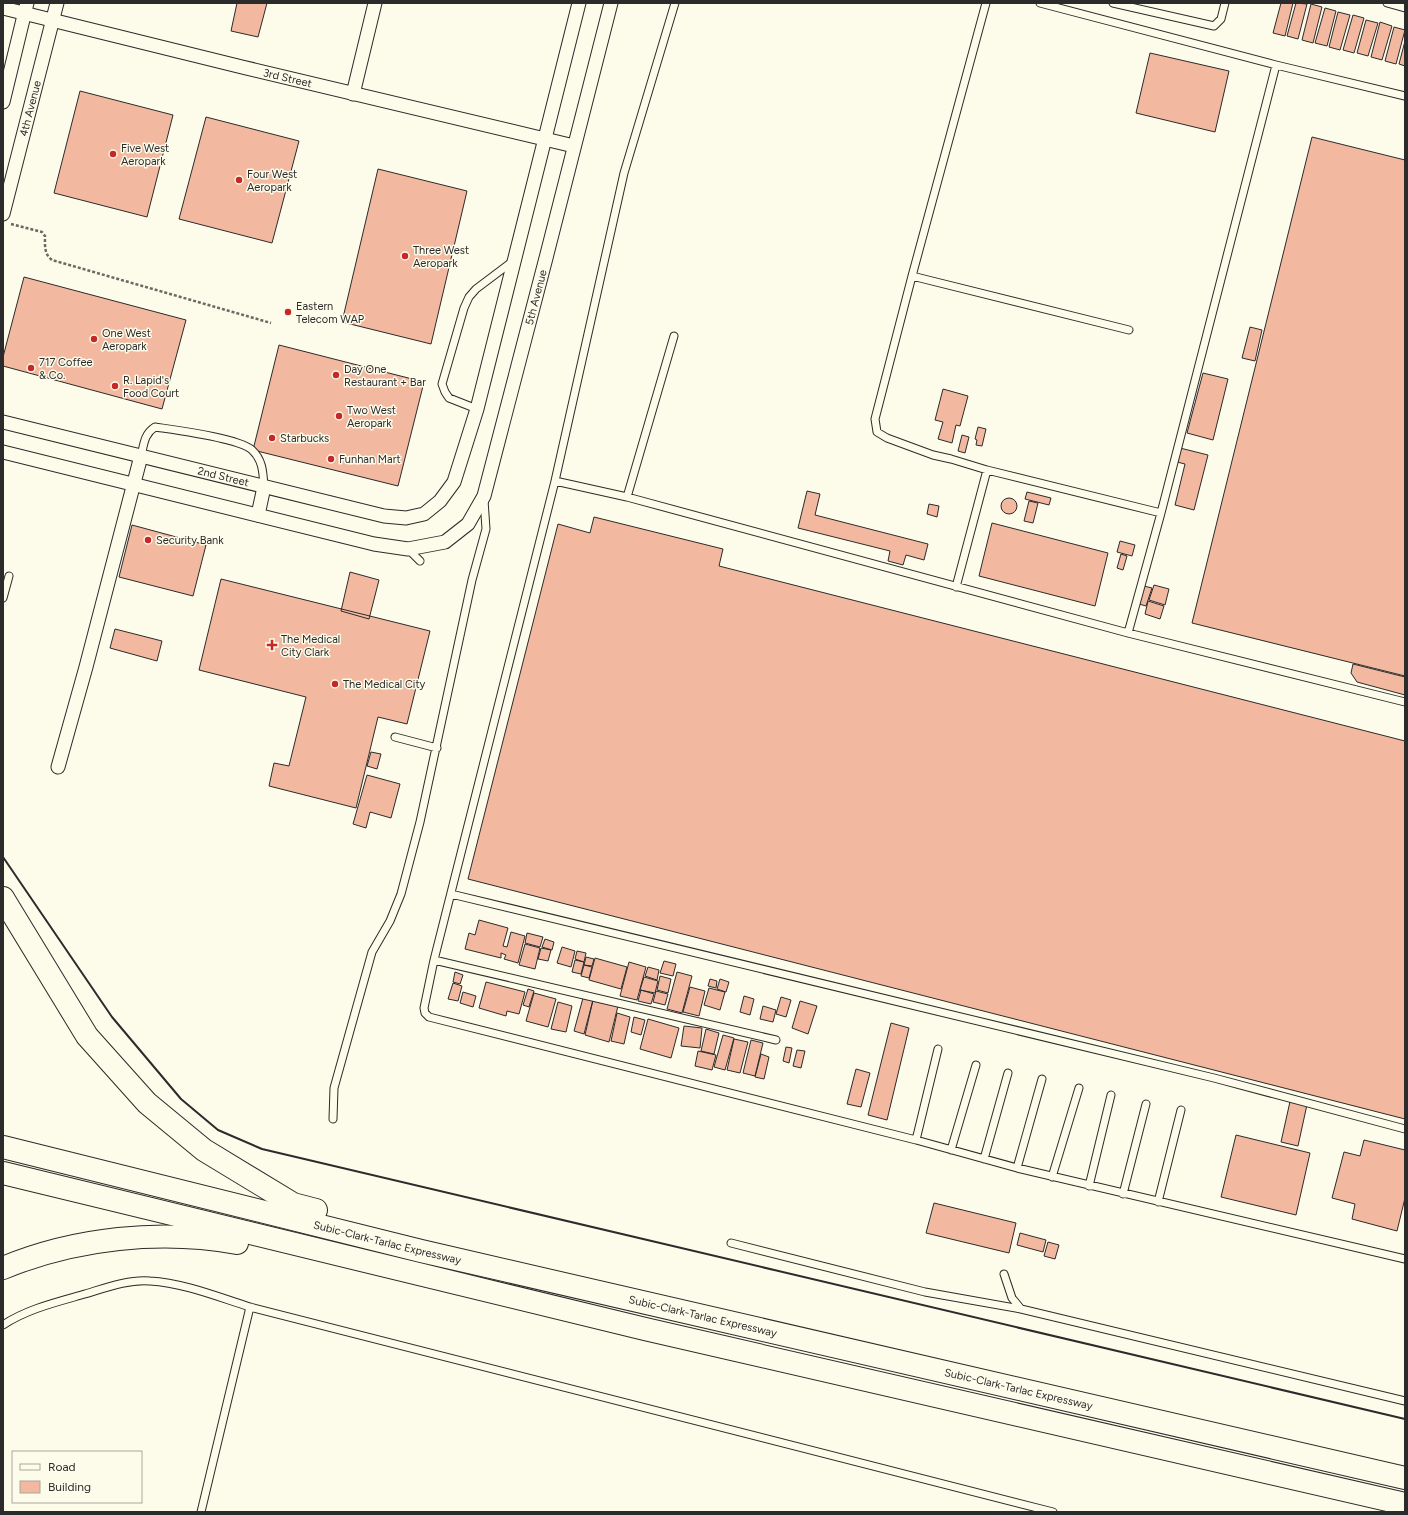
<svg xmlns="http://www.w3.org/2000/svg" width="1408" height="1515" font-family="Figtree,sans-serif">
	<rect width="100%" height="100%" fill="#fdfbea"/>
	<path fill="#f2b8a0" stroke="#2b2b2b" d="M237 3H267L258 37 231 31Z
		M1281 3H1293L1285 36 1273 33Z
		M1296 3 1307 4 1298 39 1287 36Z
		M1311 4 1322 7 1313 43 1302 40Z
		M1325 8 1336 11 1327 46 1315 43Z
		M1338 12 1350 15 1340 50 1329 47Z
		M1353 15 1364 18 1354 53 1343 50Z
		M1366 20 1378 23 1368 56 1357 53Z
		M1380 22 1392 26 1382 60 1371 57Z
		M1394 27 1405 30 1396 64 1385 61Z
		M1405 41V66L1399 64Z
		M1150 53 1229 71 1215 132 1136 113Z
		M80 91 173 115 147 217 54 193Z
		M206 117 299 141 272 243 179 219Z
		M1312 137 1405 160V676L1192 623Z
		M378 169 467 191 431 344 342 322Z
		M24 277 186 320 162 409 3 366V357Z
		M1250 327 1262 330 1255 361 1242 358Z
		M279 345 424 382 398 486 253 450Z
		M1203 373 1228 379 1213 440 1187 433Z
		M943 389 968 396 960 426 956 425 952 443 938 439 943 422 935 420Z
		M978 427 986 429 982 446 976 445 977 440 975 439Z
		M962 435 969 437 965 453 958 451Z
		M1180 448 1208 455 1194 510 1175 505 1185 464 1177 462Z
		M807 491 820 494 815 515 928 544 924 560 906 555 903 565 888 561 890 551 798 528Z
		M1027 492 1051 498 1049 505 1025 499Z
		M1001 506a8 8 0 1 1 16 0a8 8 0 1 1-16 0Z
		M1029 501 1038 503 1033 523 1024 521Z
		M929 504 939 506 937 517 927 514Z
		M594 517 723 549 719 566 1405 741V1119L468 879 558 524 590 533Z
		M992 523 1108 553 1095 606 979 576Z
		M132 525 206 545 193 596 119 577Z
		M1120 541 1135 545 1132 556 1117 552Z
		M1121 554 1127 556 1123 570 1117 568Z
		M350 572 379 580 369 619 341 611Z
		M221 579 430 631 407 724 378 717 356 808 269 786 274 763 289 766 306 697 199 670Z
		M1154 585 1169 589 1165 605 1149 600Z
		M1144 586 1152 588 1146 606 1139 604Z
		M1148 601 1164 606 1160 619 1145 614Z
		M115 629 162 641 157 661 110 648Z
		M1353 664 1405 677V695L1357 682 1351 673Z
		M371 752 381 754 377 769 367 766Z
		M367 775 400 784 391 818 370 812 366 828 353 824Z
		M479 920 508 928 503 946 507 947 511 932 525 936 518 963 504 959 506 955 501 953V958L465 949 469 933 475 935Z
		M527 933 543 937 540 947 525 943Z
		M545 939 554 942 552 950 542 947Z
		M525 944 540 948 535 969 519 965Z
		M562 947 575 951 571 967 557 963Z
		M541 948 551 950 548 961 538 959Z
		M577 951 586 953 584 962 575 959Z
		M586 957 594 959 592 966 584 965Z
		M595 958 627 967 621 989 589 980Z
		M575 960 584 962 581 974 572 972Z
		M664 961 676 964 673 976 660 973Z
		M629 962 646 967 637 1000 620 996Z
		M584 965 592 967 589 978 581 976Z
		M648 967 659 970 657 980 645 976Z
		M455 972 463 975 460 984 453 982Z
		M677 972 692 976 682 1013 667 1009Z
		M660 976 671 979 668 993 657 990Z
		M644 977 658 981 655 993 640 990Z
		M710 979 717 981 716 988 708 986Z
		M720 979 729 982 726 992 717 989Z
		M486 982 525 992 519 1014 507 1011 506 1016 479 1008Z
		M453 983 462 986 458 1001 448 999Z
		M690 987 705 991 699 1016 683 1012Z
		M709 988 725 992 720 1010 704 1005Z
		M528 989 534 991 529 1007 523 1005Z
		M641 990 654 994 651 1004 638 1001Z
		M656 991 668 994 665 1005 653 1002Z
		M463 992 476 996 473 1007 460 1003Z
		M534 993 556 999 548 1027 526 1021Z
		M744 996 754 999 750 1015 740 1012Z
		M781 997 791 1000 786 1017 776 1014Z
		M583 998 593 1000 584 1034 574 1031Z
		M593 1000 618 1006 609 1042 585 1035Z
		M800 1001 817 1006 808 1034 792 1028Z
		M558 1002 572 1006 566 1032 551 1029Z
		M763 1006 776 1010 773 1022 760 1019Z
		M617 1013 630 1017 624 1044 611 1041Z
		M634 1017 645 1020 641 1035 631 1032Z
		M648 1019 679 1028 671 1058 640 1049Z
		M891 1023 909 1028 887 1120 868 1115Z
		M684 1026 702 1028 700 1048 681 1046Z
		M706 1029 719 1033 714 1054 701 1051Z
		M723 1035 734 1038 725 1070 714 1067Z
		M734 1039 748 1042 740 1073 727 1070Z
		M751 1040 763 1043 755 1076 743 1073Z
		M786 1047 792 1048 789 1063 783 1061Z
		M797 1050 805 1051 801 1068 793 1066Z
		M698 1051 716 1055 712 1070 695 1066Z
		M761 1054 769 1057 764 1079 755 1077Z
		M856 1069 870 1073 861 1107 847 1104Z
		M1291 1097 1308 1100 1298 1146 1281 1142Z
		M1236 1135 1310 1153 1296 1215 1221 1197Z
		M1364 1140 1405 1150V1198L1397 1231 1352 1219 1355 1204 1332 1198 1344 1152 1360 1156Z
		M934 1203 1016 1223 1009 1253 926 1233Z
		M1020 1233 1046 1240 1043 1252 1017 1245Z
		M1048 1242 1059 1245 1055 1259 1044 1256Z"/>
	<g fill="none" stroke-linecap="round" stroke-linejoin="round">
		<g stroke="#2b2b2b" stroke-width="9">
			<path id="lane" d="M675 3 624 173 555 481 434 960 424 1008 425 1013 429 1017 916 1140 1017 1168 1405 1259
				M986 3 912 276 875 419 877 432 887 438 933 455 951 459 987 470
				M1040 3 1276 65 1405 96
				M1113 3 1214 26 1221 19 1225 3
				M1387 3 1405 8
				M912 276 1129 330
				M477 409 449 398 445 392 442 384 464 308 469 297 476 289 513 261
				M141 456C144 444 144 434 155 427 175 430 239 438 252 450 263 460 263 473 264 487
				M555 481 627 497 1128 633 1405 702
				M627 497 674 336
				M408 549 420 561
				M956 587 987 470 1161 513
				M3 598 9 576
				M1128 633 1161 513 1276 65
				M395 737 437 748
				M451 894 1214 1078 1405 1129
				M434 960 776 1040
				M333 1119 334 1088 372 952 390 921 401 894 420 822 472 580 486 529 484 500
				M916 1140 938 1049
				M951 1150 976 1065
				M984 1159 1008 1073
				M1017 1168 1042 1079
				M1052 1177 1079 1088
				M1089 1186 1111 1095
				M1123 1194 1146 1104
				M1158 1202 1181 1110
				M731 1243 925 1292 1021 1309 1405 1401
				M1004 1274 1012 1298 1021 1309
				M3 1325C27 1309 57 1302 85 1294 105 1288 129 1279 150 1281 184 1283 218 1297 250 1307L1053 1512
				M201 1512 250 1307"/>
		</g>
		<g stroke="#2b2b2b" stroke-width="15">
			<g id="street">
				<path id="s1" d="M3 8 242 67 574 146"/>
				<path d="M353 94 375 3"/>
				<path d="M3 102 27 3"/>
				<path id="s2" d="M3 214 57 3"/>
				<path id="s3" d="M3 422 384 516 406 518 424 514 440 501 454 482 477 409 579 3"/>
				<path id="s4" d="M3 452 374 544 408 549 445 542 468 524 484 496 546 258 611 3"/>
				<path d="M258 515 264 487"/>
				<path d="M58 767 86 667 141 456"/>
			</g>
		</g>
		<g stroke="#2b2b2b" stroke-width="24">
			<g id="highway">
				<path d="M3 898 87 1036 147 1103 204 1150 293 1204 316 1210"/>
				<path id="s5" d="M3 1147 421 1251 1405 1478"/>
				<path d="M3 1173 645 1329 1405 1504"/>
				<path d="M3 1268C75 1238 161 1229 237 1243"/>
			</g>
		</g>
		<path stroke="#6a6964" stroke-width="2.5" stroke-dasharray="3 2" stroke-linecap="butt" d="M11 224 42 232 45 236C45 246 44 254 52 260L271 323"/>
		<use href="#lane" stroke="#fdfbea" stroke-width="7"/>
		<use href="#street" stroke="#fdfbea" stroke-width="13"/>
		<use href="#highway" stroke="#fdfbea" stroke-width="22"/>
		<path stroke="#2b2b2b" stroke-width="2" d="M3 857 112 1017 181 1099 218 1130 262 1149 1405 1419"/>
	</g>
	<g fill="#c62828" stroke="#fdfbea" stroke-width="1.5">
		<circle cx="113" cy="154" r="4"/>
		<circle cx="239" cy="180" r="4"/>
		<circle cx="405" cy="256" r="4"/>
		<circle cx="288" cy="312" r="4"/>
		<circle cx="94" cy="339" r="4"/>
		<circle cx="31" cy="368" r="4"/>
		<circle cx="336" cy="375" r="4"/>
		<circle cx="115" cy="386" r="4"/>
		<circle cx="339" cy="416" r="4"/>
		<circle cx="272" cy="438" r="4"/>
		<circle cx="331" cy="459" r="4"/>
		<circle cx="148" cy="540" r="4"/>
		<path d="M270 639h4v4h4v4h-4v4h-4v-4h-4v-4h4z"/>
		<circle cx="335" cy="684" r="4"/>
	</g>
	<g text-anchor="middle" dominant-baseline="central" stroke-width="3" stroke-linejoin="round" paint-order="stroke">
		<g font-size="11" fill="#2b2b2b" stroke="#fdfbea">
			<text stroke="none"><textPath href="#s1" startOffset="293">3rd Street</textPath></text>
			<text stroke="none"><textPath href="#s2" startOffset="109">4th Avenue</textPath></text>
			<text stroke="none"><textPath href="#s4" startOffset="721">5th Avenue</textPath></text>
			<text stroke="none"><textPath href="#s3" startOffset="227">2nd Street</textPath></text>
			<text stroke="none"><textPath href="#s5" startOffset="396">Subic-Clark-Tarlac Expressway</textPath></text>
			<text stroke="none"><textPath href="#s5" startOffset="720">Subic-Clark-Tarlac Expressway</textPath></text>
			<text stroke="none"><textPath href="#s5" startOffset="1044">Subic-Clark-Tarlac Expressway</textPath></text>
		</g>
		<g font-size="11" fill="#2b2b2b" stroke="#fdfbea" text-anchor="start">
			<text x="121" y="148">Five West<tspan x="121" dy="13">Aeropark</tspan></text>
			<text x="247" y="174">Four West<tspan x="247" dy="13">Aeropark</tspan></text>
			<text x="413" y="250">Three West<tspan x="413" dy="13">Aeropark</tspan></text>
			<text x="296" y="306">Eastern<tspan x="296" dy="13">Telecom WAP</tspan></text>
			<text x="102" y="333">One West<tspan x="102" dy="13">Aeropark</tspan></text>
			<text x="39" y="362">717 Coffee<tspan x="39" dy="13">&amp; Co.</tspan></text>
			<text x="344" y="369">Day One<tspan x="344" dy="13">Restaurant + Bar</tspan></text>
			<text x="123" y="380">R. Lapid's<tspan x="123" dy="13">Food Court</tspan></text>
			<text x="347" y="410">Two West<tspan x="347" dy="13">Aeropark</tspan></text>
			<text x="280" y="438">Starbucks</text>
			<text x="339" y="459">Funhan Mart</text>
			<text x="156" y="540">Security Bank</text>
			<text x="281" y="639">The Medical<tspan x="281" dy="13">City Clark</tspan></text>
			<text x="343" y="684">The Medical City</text>
		</g>
	</g>
	<rect width="1408" height="1515" fill="none" stroke="#2b2b2b" stroke-width="8"/>
	<rect x="12" y="1451" width="130" height="52" fill="#fdfbea" stroke="#a9a89e"/>
	<rect x="20" y="1464" width="20" height="6" fill="#fdfbea" stroke="#a9a89e"/>
	<text x="48" y="1471" font-size="12" fill="#2b2b2b">Road</text>
	<rect x="20" y="1481" width="20" height="12" fill="#f2b8a0" stroke="#a9a89e"/>
	<text x="48" y="1491" font-size="12" fill="#2b2b2b">Building</text>
</svg>
